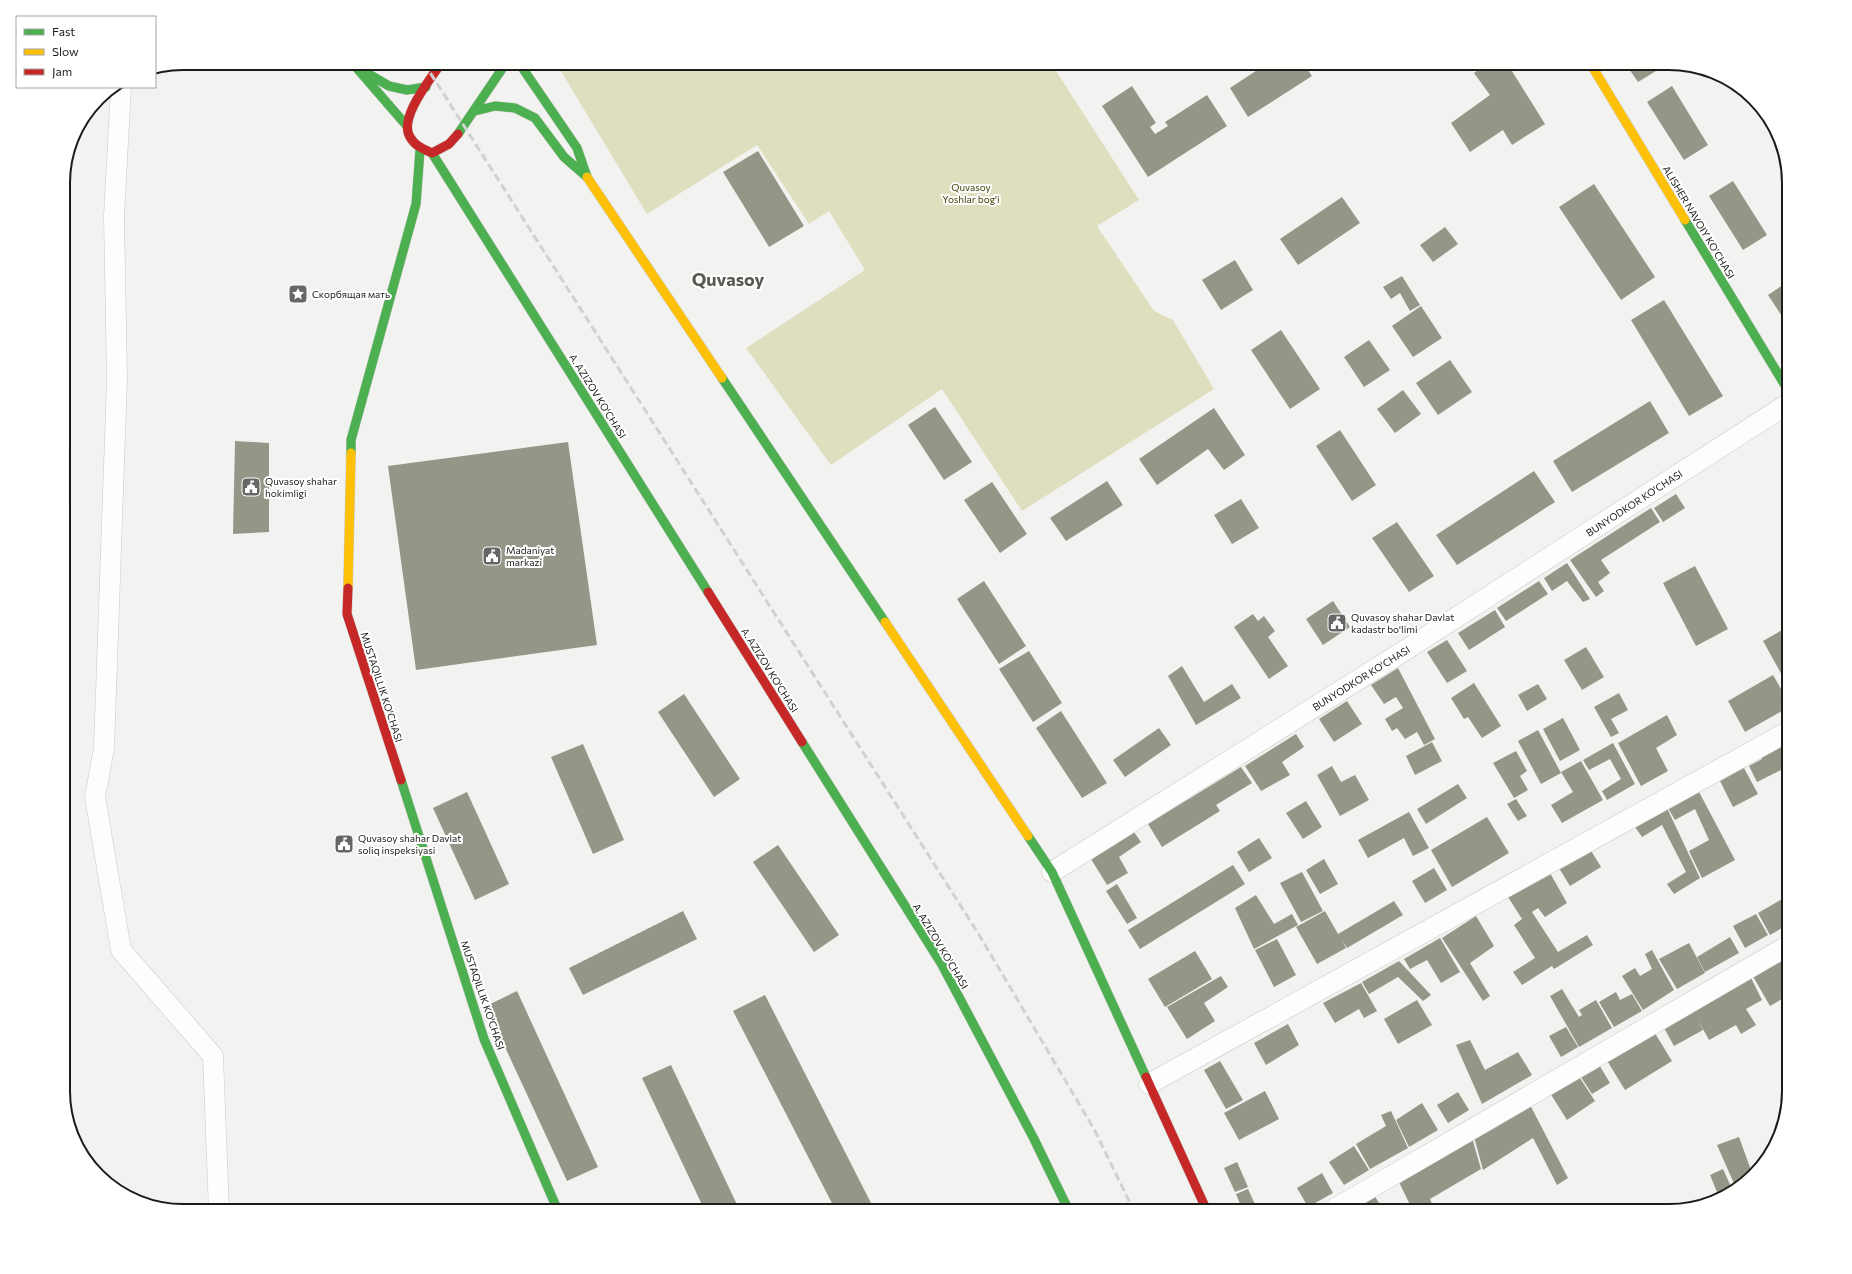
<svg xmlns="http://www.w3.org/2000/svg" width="1852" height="1274" font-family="Commissioner,sans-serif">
	<rect width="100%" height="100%" fill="#f2f2f0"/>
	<path fill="#dfdfc0" d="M556 63H1051L1139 200 1097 226 1154 311 1173 320 1214 389 1022 511 942 389 831 465 746 348 865 270 829 211 809 224 757 145 647 214Z"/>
	<path fill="#969688" d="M1268 63H1303L1312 76 1248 117 1230 88Z
		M1489 63H1507L1545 124 1512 145 1503 130 1470 152 1451 123 1490 95 1474 73Z
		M1625 63H1669L1638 82Z
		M1132 86 1156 123 1150 127 1155 134 1168 126 1165 122 1207 95 1227 126 1148 177 1102 106Z
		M1672 86 1708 145 1684 160 1647 102Z
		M758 151 804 226 769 247 723 172Z
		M1733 181 1767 235 1743 250 1709 196Z
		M1594 184 1655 277 1621 300 1559 207Z
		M1342 197 1360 223 1298 265 1280 239Z
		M1445 227 1458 244 1433 262 1420 245Z
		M1235 260 1253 290 1221 310 1202 280Z
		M1402 276 1420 305 1410 311 1400 293 1391 299 1383 287Z
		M1789 281V327L1768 295Z
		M1664 300 1723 396 1689 416 1631 320Z
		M1421 306 1442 338 1413 357 1392 326Z
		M1281 330 1320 389 1290 409 1251 350Z
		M1369 340 1390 370 1364 387 1344 357Z
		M1450 360 1472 392 1438 415 1416 383Z
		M1403 390 1421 414 1395 433 1377 409Z
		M1650 401 1669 433 1572 492 1553 461Z
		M935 407 972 462 944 480 908 425Z
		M1214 408 1245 455 1224 470 1208 449 1157 485 1139 459Z
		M1340 430 1376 485 1352 501 1316 446Z
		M235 441 269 443V532L233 534Z
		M568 442 597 645 416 670 388 466Z
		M1534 471 1555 502 1457 565 1436 535Z
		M1107 481 1123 505 1066 541 1050 518Z
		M992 482 1027 534 1000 553 964 500Z
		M1676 494 1685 508 1663 522 1654 508Z
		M1241 499 1259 528 1232 544 1214 515Z
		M1651 508 1660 522 1601 560 1610 573 1598 582 1604 591 1596 597 1570 560Z
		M1397 522 1434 576 1409 592 1372 538Z
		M1567 563 1590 599 1583 602 1567 581 1552 591 1544 578Z
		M1695 566 1728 629 1696 646 1663 583Z
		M984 581 1026 646 999 664 957 599Z
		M1539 581 1548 594 1506 621 1497 608Z
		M1333 601 1350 627 1323 645 1306 619Z
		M1495 610 1505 627 1469 650 1458 633Z
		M1253 614 1258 621 1264 616 1275 631 1268 637 1288 666 1269 679 1234 627Z
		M1789 626V683L1787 684 1763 641Z
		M1447 640 1467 671 1447 683 1427 652Z
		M1586 647 1604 677 1582 690 1564 660Z
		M1029 651 1062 703 1033 722 999 669Z
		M1182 666 1204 702 1232 684 1241 698 1196 725 1168 676Z
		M1398 668 1435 739 1424 745 1417 732 1405 739 1397 728 1392 731 1385 719 1403 708 1396 697 1384 704 1371 685Z
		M1773 675 1789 703V707L1745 732 1728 701Z
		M1474 683 1501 726 1482 738 1468 717 1464 719 1451 698Z
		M1538 684 1547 699 1527 711 1518 695Z
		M1619 693 1628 710 1611 719 1619 733 1611 737 1594 707Z
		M684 694 740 779 714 797 658 712Z
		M1347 701 1362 724 1334 742 1319 719Z
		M1061 711 1107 783 1082 798 1036 728Z
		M1667 715 1677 735 1656 748 1668 771 1641 786 1618 743Z
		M1563 718 1580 750 1560 761 1543 729Z
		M1159 728 1171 745 1125 777 1113 760Z
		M1538 730 1561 773 1541 784 1518 741Z
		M1296 734 1304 747 1282 762 1290 775 1261 791 1245 766Z
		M1432 742 1442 761 1415 775 1406 756Z
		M1789 742V766L1757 782 1749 766 1762 759 1760 756Z
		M1613 743 1635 784 1607 800 1602 791 1621 779 1610 759 1589 770 1583 760Z
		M583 744 624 840 593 854 551 757Z
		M1516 751 1527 771 1520 776 1528 790 1514 798 1493 763Z
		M1581 761 1603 800 1562 823 1551 805 1573 792 1561 772Z
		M1332 766 1341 782 1355 775 1369 800 1340 816 1317 775Z
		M1241 767 1252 783 1216 805 1220 811 1162 847 1148 824Z
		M1744 768 1758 794 1733 807 1720 781Z
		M1458 784 1467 798 1426 824 1417 809Z
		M1698 790 1735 860 1702 878 1689 851 1709 840 1695 809 1675 820 1668 808Z
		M467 792 509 884 475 900 433 808Z
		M1516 799 1527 816 1518 821 1507 804Z
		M1306 801 1322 827 1303 839 1286 813Z
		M1667 808 1700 878 1674 894 1667 884 1686 872 1662 825 1642 837 1635 827Z
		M1409 812 1429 848 1413 856 1404 838 1368 858 1358 840Z
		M1487 817 1509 853 1452 887 1431 850Z
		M1134 832 1141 842 1119 857 1128 873 1107 885 1091 859Z
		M1259 838 1272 858 1249 872 1237 852Z
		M778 845 839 935 814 952 753 862Z
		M1590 849 1601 867 1570 886 1559 868Z
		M1324 859 1338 884 1320 894 1306 870Z
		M1233 865 1245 884 1140 949 1128 930Z
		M1434 868 1447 890 1425 903 1412 881Z
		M1302 872 1323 911 1301 922 1280 883Z
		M1550 873 1567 903 1545 917 1538 908 1532 912 1558 952 1587 935 1593 945 1554 969 1552 966 1522 985 1513 972 1535 958 1514 925 1522 919 1508 897Z
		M1117 884 1137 918 1127 924 1106 891Z
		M1256 895 1274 924 1292 914 1298 925 1254 949 1235 908Z
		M1789 895V924L1770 935 1758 913Z
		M1394 901 1403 915 1347 948 1342 940 1346 948 1317 964 1296 927 1325 911 1338 934Z
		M683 911 697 939 583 995 569 968Z
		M1756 914 1768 935 1745 948 1733 926Z
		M1476 916 1494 946 1470 963 1490 996 1483 1001 1442 938Z
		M1730 937 1739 953 1705 972 1697 957Z
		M1440 938 1460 972 1441 983 1427 960 1410 969 1404 959Z
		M1277 939 1296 975 1274 987 1255 950Z
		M1689 943 1705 973 1677 989 1659 959Z
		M1652 950 1674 990 1643 1010 1622 976 1635 968 1640 976 1652 969 1645 954Z
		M1195 951 1212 979 1165 1007 1148 979Z
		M1783 955 1789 965V995L1770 1006 1751 973Z
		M1399 961 1431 995 1423 1001 1398 977 1369 994 1362 982Z
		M1221 976 1228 987 1204 1003 1215 1021 1187 1039 1167 1007Z
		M1750 976 1762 1000 1746 1009 1756 1025 1741 1034 1736 1025 1709 1040 1698 1020 1703 1030 1674 1046 1663 1026 1719 993 1726 1005 1719 993Z
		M1361 983 1377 1011 1364 1018 1359 1009 1335 1023 1323 1003Z
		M1562 989 1579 1017 1582 1015 1579 1010 1596 1000 1612 1028 1579 1047 1550 996Z
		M517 991 598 1167 567 1181 486 1006Z
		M1616 992 1620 1000 1632 994 1642 1011 1614 1027 1599 1002Z
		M765 995 871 1203 855 1211H836L733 1011Z
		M1417 1000 1432 1025 1398 1044 1384 1019Z
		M1288 1024 1299 1045 1266 1065 1254 1043Z
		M1566 1027 1578 1047 1561 1057 1549 1036Z
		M1653 1030 1672 1061 1625 1090 1606 1059Z
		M1470 1040 1485 1070 1518 1052 1532 1075 1482 1104 1456 1045Z
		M1220 1061 1243 1100 1226 1109 1204 1070Z
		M1598 1063 1610 1083 1592 1094 1579 1074Z
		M671 1065 740 1211H705L642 1078Z
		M1578 1075 1595 1101 1567 1120 1550 1093Z
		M1265 1091 1279 1119 1239 1140 1224 1113Z
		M1458 1092 1469 1110 1448 1123 1437 1105Z
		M1528 1101 1568 1178 1557 1185 1533 1138 1483 1170 1473 1133Z
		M1422 1103 1438 1130 1409 1147 1396 1120Z
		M1391 1111 1408 1148 1370 1169 1356 1144 1386 1126 1381 1115Z
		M1471 1134 1481 1169 1430 1199 1435 1211H1413L1398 1180Z
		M1739 1137 1751 1170 1755 1168 1756 1170 1736 1188 1717 1145Z
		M1354 1146 1369 1170 1344 1185 1329 1162Z
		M1237 1162 1248 1187 1235 1192 1224 1168Z
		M1723 1169 1733 1191 1729 1195 1719 1197 1710 1175Z
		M1322 1173 1333 1193 1308 1207 1297 1188Z
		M1248 1189 1258 1211H1243L1236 1194Z
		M1374 1195 1379 1203 1367 1211H1350Z
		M950 1204 954 1211H936Z"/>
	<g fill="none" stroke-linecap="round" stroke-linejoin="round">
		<g stroke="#c9c9c7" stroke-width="21">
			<path id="street" d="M121 87 114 216 117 380 104 748 95 797 121 950 213 1056 219 1211
				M1052 872 1407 649 1789 403
				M1149 1084 1789 731
				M1331 1211 1789 945"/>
		</g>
		<g stroke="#c9c9c7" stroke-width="10">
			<path id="fast" d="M475 111 495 106 515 108 535 118 564 157 587 177 577 148 519 63
				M407 126 355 66 389 86 407 90 426 87
				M458 134 506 63
				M432 153 708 592
				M1685 220 1789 392
				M722 378 885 622
				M351 453V440L416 204 420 150
				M802 742 941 963 1034 1139 1069 1211
				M401 780 484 1039 558 1211
				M1028 836 1052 872 1146 1077"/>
		</g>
		<g stroke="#c9c9c7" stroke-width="10">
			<path id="slow" d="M1590 63 1685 220
				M587 177 722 378
				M348 588 351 453
				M885 622 1028 836"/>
		</g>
		<g stroke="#c9c9c7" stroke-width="10">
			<path id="jam" d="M441 63C431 79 398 118 410 137 415 146 423 149 432 153L449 144 458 134
				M348 588 347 614 401 780
				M708 592 802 742
				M1146 1077 1207 1211"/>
		</g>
		<use href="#street" stroke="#fdfdfd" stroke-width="20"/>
		<use href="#fast" stroke="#4caf50" stroke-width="9"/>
		<use href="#slow" stroke="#ffc107" stroke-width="9"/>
		<use href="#jam" stroke="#c62828" stroke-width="9"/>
		<path stroke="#d1d1d0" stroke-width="3" stroke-dasharray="8 4" stroke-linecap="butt" d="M424 63 978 933 1094 1129 1134 1211"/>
	</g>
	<defs>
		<g id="sight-square" transform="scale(1)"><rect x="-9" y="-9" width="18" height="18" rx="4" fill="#666665" stroke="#fffffe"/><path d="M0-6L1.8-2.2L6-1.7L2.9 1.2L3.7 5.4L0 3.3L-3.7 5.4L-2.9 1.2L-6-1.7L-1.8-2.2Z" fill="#fff"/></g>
		<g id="civic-square" transform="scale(1)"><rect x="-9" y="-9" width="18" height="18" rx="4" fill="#666665" stroke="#fffffe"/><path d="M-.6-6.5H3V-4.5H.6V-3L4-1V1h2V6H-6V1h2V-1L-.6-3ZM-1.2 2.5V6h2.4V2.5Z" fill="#fff"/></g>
	</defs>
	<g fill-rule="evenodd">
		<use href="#sight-square" x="298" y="294"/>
		<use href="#civic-square" x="251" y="487"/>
		<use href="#civic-square" x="492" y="556"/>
		<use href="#civic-square" x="1337" y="623"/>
		<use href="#civic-square" x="344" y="844"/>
	</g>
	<g text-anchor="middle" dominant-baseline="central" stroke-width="4" stroke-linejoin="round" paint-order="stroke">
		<g font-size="10" fill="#404008" stroke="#fffffe">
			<text x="971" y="187">Quvasoy<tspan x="971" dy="12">Yoshlar bog'i</tspan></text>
		</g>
		<g font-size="10" fill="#1b1b1a" stroke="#fffffe">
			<text transform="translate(1699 222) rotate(59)">ALISHER NAVOIY KO'CHASI</text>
			<text transform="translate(598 396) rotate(58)">A. AZIZOV KO'CHASI</text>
			<text transform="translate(1634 503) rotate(-33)">BUNYODKOR KO'CHASI</text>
			<text transform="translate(770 670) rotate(58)">A. AZIZOV KO'CHASI</text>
			<text transform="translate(1361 678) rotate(-32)">BUNYODKOR KO'CHASI</text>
			<text transform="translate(382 687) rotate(72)">MUSTAQILLIK KO'CHASI</text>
			<text transform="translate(941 946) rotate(59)">A. AZIZOV KO'CHASI</text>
			<text transform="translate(483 995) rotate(71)">MUSTAQILLIK KO'CHASI</text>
		</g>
		<g font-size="10" fill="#1b1b1a" stroke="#fffffe" text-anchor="start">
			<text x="312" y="294">Скорбящая мать</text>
			<text x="265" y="481">Quvasoy shahar<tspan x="265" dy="12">hokimligi</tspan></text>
			<text x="506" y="550">Madaniyat<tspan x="506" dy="12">markazi</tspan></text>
			<text x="1351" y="617">Quvasoy shahar Davlat<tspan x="1351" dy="12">kadastr bo'limi</tspan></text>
			<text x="358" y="838">Quvasoy shahar Davlat<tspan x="358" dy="12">soliq inspeksiyasi</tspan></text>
		</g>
		<g font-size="18" font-weight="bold" fill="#585855" stroke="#fffffe">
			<text x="728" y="279">Quvasoy</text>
		</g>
	</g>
	<path d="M0 0H1852V1274H0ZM183 70H1669A113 113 0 0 1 1782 183V1091A113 113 0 0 1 1669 1204H183A113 113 0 0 1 70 1091V183A113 113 0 0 1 183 70Z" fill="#fffffe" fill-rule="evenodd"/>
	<path fill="none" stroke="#1b1b1a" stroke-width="2" d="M183 70H1669A113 113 0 0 1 1782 183V1091A113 113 0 0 1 1669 1204H183A113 113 0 0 1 70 1091V183A113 113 0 0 1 183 70Z"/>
	<rect x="16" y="16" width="140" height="72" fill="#fffffe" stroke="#a4a4a3"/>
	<rect x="24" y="29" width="20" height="6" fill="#4caf50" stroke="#a4a4a3"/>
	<text x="52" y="36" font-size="12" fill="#1b1b1a">Fast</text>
	<rect x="24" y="49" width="20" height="6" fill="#ffc107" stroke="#a4a4a3"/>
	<text x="52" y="56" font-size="12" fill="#1b1b1a">Slow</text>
	<rect x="24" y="69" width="20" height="6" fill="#c62828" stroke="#a4a4a3"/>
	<text x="52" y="76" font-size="12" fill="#1b1b1a">Jam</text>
</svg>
